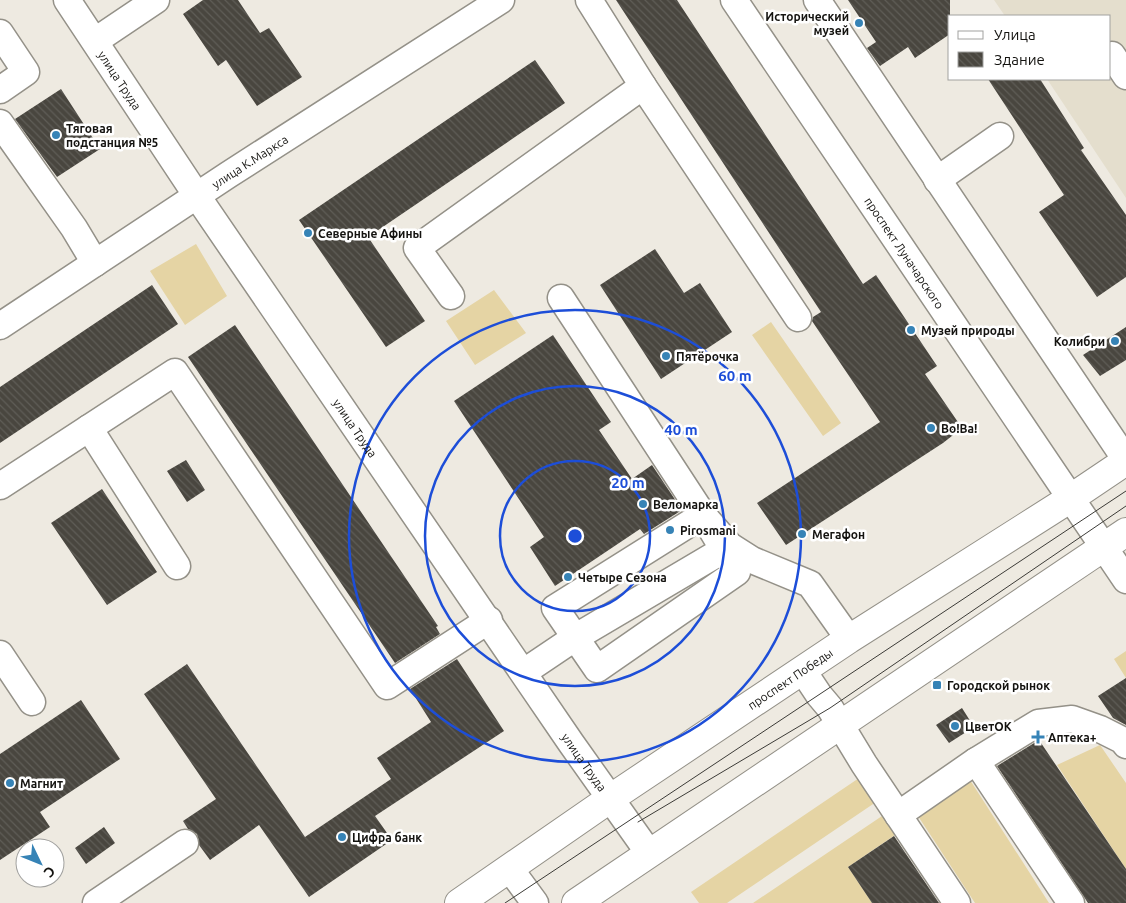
<svg xmlns="http://www.w3.org/2000/svg" width="1126" height="903" font-family="Ubuntu,sans-serif">
	<defs>
		<pattern id="building-back-hatch" width="6" height="6" patternUnits="userSpaceOnUse" patternTransform="scale(1.25)"><rect width="6" height="6" fill="#49463f"/><path d="M-1 5l2 2M0 0l6 6M5-1l2 2" fill="none" stroke="#5f5d57"/></pattern>
	</defs>
	<rect width="100%" height="100%" fill="#eeeae1"/>
	<path fill="#e4decd" d="M994 0H1126V198L1047 79H1110V16H1005Z"/>
	<path fill="#e5d4a4" d="M196 244 227 296 185 325 150 271Z
		M494 290 526 333 475 365 446 321Z
		M771 322 841 423 823 436 752 335Z
		M1126 651V678L1114 659Z
		M1100 745 1126 783V869L1057 765Z
		M862 776 879 800 727 903H699L691 892Z
		M970 780 1049 903H975L916 813Z
		M882 816 895 835 848 867 872 903H753Z"/>
	<path fill="url(#building-back-hatch)" d="M203 0H238L260 33 269 28 302 77 257 106 226 60 218 66 183 14Z
		M616 0H677L863 284 876 275 937 366 925 374 962 428 943 443 786 545 757 503 880 422 812 321 813 317 821 312Z
		M848 0H950V34L915 58 908 47 880 66 867 48 876 42Z
		M535 60 565 103 368 237 425 321 386 347 299 220Z
		M988 79H1040L1084 148 1081 150 1126 215V277L1097 297 1039 212 1064 195Z
		M61 89 100 149 57 177 15 119Z
		M655 249 684 293 700 283 732 332 661 379 600 285Z
		M152 285 178 324 0 443V387Z
		M235 325 438 626 436 627 440 634 395 663 188 357Z
		M1126 327V360L1100 376 1083 355Z
		M553 335 611 422 599 430 632 479 652 465 682 510 644 534 640 529 555 586 530 547 544 537 454 401Z
		M186 460 205 490 187 502 167 471Z
		M102 489 157 572 107 605 51 523Z
		M457 659 504 731 375 816 392 840 309 897 259 825 210 860 199 845 197 834 188 829 183 821 216 799 144 694 187 664 305 837 391 779 377 758 431 722 410 689Z
		M1126 678V725L1113 718 1098 696Z
		M81 700 120 759 40 812 50 827 0 860V754Z
		M962 708 974 727 949 743 936 725Z
		M1039 740 1126 869V903H1088L997 766Z
		M104 827 115 843 86 864 75 848Z
		M894 836 939 903H872L848 867Z"/>
	<g fill="none" stroke-linecap="round" stroke-linejoin="round">
		<g stroke="#949188" stroke-width="29">
			<g id="minor">
				<path id="s1" d="M67 0 197 196 571 743 649 853"/>
				<path id="s2" d="M734 0 1126 580"/>
				<path d="M817 0 1126 460"/>
				<path d="M0 33 26 72 0 90"/>
				<path d="M95 41 156 0"/>
				<path d="M1112 55 1126 76"/>
				<path d="M643 86 798 318"/>
				<path d="M0 123 74 228 95 263"/>
				<path d="M937 180 1000 136"/>
				<path d="M451 296 417 248 643 86 589 0"/>
				<path d="M561 298 703 515 730 546 752 560 810 584 849 639"/>
				<path id="s3" d="M0 326 228 175 501 0"/>
				<path d="M89 428 177 566"/>
				<path d="M0 486 175 372 387 686 489 620"/>
				<path d="M703 515 737 572 597 669 555 608Z"/>
				<path d="M0 654 32 702"/>
				<path d="M803 671 819 695 830 708 864 764 957 903"/>
				<path d="M524 672 576 637 730 546"/>
				<path d="M976 761 1071 903"/>
				<path d="M898 815 976 761 1038 723 1072 719 1100 729 1122 740 1126 745"/>
				<path d="M510 869 535 903"/>
				<path d="M96 903 185 843"/>
			</g>
		</g>
		<g stroke="#949188" stroke-width="30">
			<g id="major">
				<path id="s4" d="M459 903 611 798 849 639 1071 498 1126 461"/>
				<path d="M576 903 1126 532"/>
			</g>
		</g>
		<use href="#minor" stroke="#fff" stroke-width="26"/>
		<use href="#major" stroke="#fff" stroke-width="28"/>
		<path stroke="#3c3b37" stroke-width="1" d="M638 822 830 708 1126 506
			M505 903 1126 491"/>
	</g>
	<g fill="none" stroke="#1d4ed8" stroke-width="2.5">
		<circle cx="575" cy="536" r="75"/>
		<circle cx="575" cy="536" r="150"/>
		<circle cx="575" cy="536" r="226"/>
	</g>
	<g fill="#3683b6" stroke="#fff" stroke-width="2">
		<circle cx="859" cy="23" r="5"/>
		<circle cx="56" cy="135" r="5"/>
		<circle cx="308" cy="233" r="5"/>
		<circle cx="911" cy="330" r="5"/>
		<circle cx="1115" cy="341" r="5"/>
		<circle cx="666" cy="356" r="5"/>
		<circle cx="931" cy="428" r="5"/>
		<circle cx="643" cy="504" r="5"/>
		<circle cx="670" cy="530" r="5"/>
		<circle cx="802" cy="534" r="5"/>
		<circle cx="568" cy="577" r="5"/>
		<rect x="932" y="680" width="10" height="10" rx="2.5"/>
		<circle cx="955" cy="726" r="5"/>
		<path d="M1035.5 729.5h5v5h5v5h-5v5h-5v-5h-5v-5h5z"/>
		<circle cx="10" cy="783" r="5"/>
		<circle cx="342" cy="837" r="5"/>
	</g>
	<g text-anchor="middle" dominant-baseline="central" stroke-width="5" stroke-linejoin="round" paint-order="stroke">
		<g font-size="12" font-weight="bold" fill="#141310" stroke="#fff" text-anchor="start">
			<text x="849" y="16" text-anchor="end">Исторический<tspan x="849" dy="14">музей</tspan></text>
			<text x="66" y="128">Тяговая<tspan x="66" dy="14">подстанция №5</tspan></text>
			<text x="318" y="233">Северные Афины</text>
			<text x="921" y="330">Музей природы</text>
			<text x="1105" y="341" text-anchor="end">Колибри</text>
			<text x="676" y="356">Пятёрочка</text>
			<text x="941" y="428">Во!Ва!</text>
			<text x="653" y="504">Веломарка</text>
			<text x="680" y="530">Pirosmani</text>
			<text x="812" y="534">Мегафон</text>
			<text x="578" y="577">Четыре Сезона</text>
			<text x="947" y="685">Городской рынок</text>
			<text x="965" y="726">ЦветОК</text>
			<text x="1048" y="737">Аптека+</text>
			<text x="20" y="783">Магнит</text>
			<text x="352" y="837">Цифра банк</text>
		</g>
		<g font-size="12" fill="#141310" stroke="#fff">
			<text stroke="none"><textPath href="#s1" startOffset="96">улица Труда</textPath></text>
			<text stroke="none"><textPath href="#s3" startOffset="299">улица К.Маркса</textPath></text>
			<text stroke="none"><textPath href="#s2" startOffset="305">проспект Луначарского</textPath></text>
			<text stroke="none"><textPath href="#s1" startOffset="516">улица Труда</textPath></text>
			<text stroke="none"><textPath href="#s4" startOffset="400">проспект Победы</textPath></text>
			<text stroke="none"><textPath href="#s1" startOffset="921">улица Труда</textPath></text>
		</g>
	</g>
	<circle cx="575" cy="536" r="8" fill="#1d4ed8" stroke="#fff" stroke-width="2.5"/>
	<g font-size="15" text-anchor="middle" font-weight="bold" fill="#1d4ed8" stroke="#fff" stroke-width="5" stroke-linejoin="round" paint-order="stroke">
		<text x="735" y="381">60 m</text>
		<text x="681" y="435">40 m</text>
		<text x="628" y="488">20 m</text>
	</g>
	<rect x="948" y="15" width="162" height="65" fill="#ffffff" stroke="#a1a19f"/>
	<rect x="958" y="31" width="25" height="8" fill="#ffffff" stroke="#a1a19f"/>
	<text x="994" y="40" font-size="15" fill="#141310">Улица</text>
	<rect x="958" y="52" width="25" height="15" fill="url(#building-back-hatch)" stroke="#a1a19f"/>
	<text x="994" y="65" font-size="15" fill="#141310">Здание</text>
	<g transform="translate(40 863) rotate(133)"><circle r="24" fill="#ffffff" stroke="#a1a19f"/>
	<path d="M0-4L9 19L0 12L-9 19Z" fill="#3683b6"/>
	<text y="-8" font-size="14" font-weight="bold" text-anchor="middle" fill="#141310">С</text>
	</g>
</svg>
